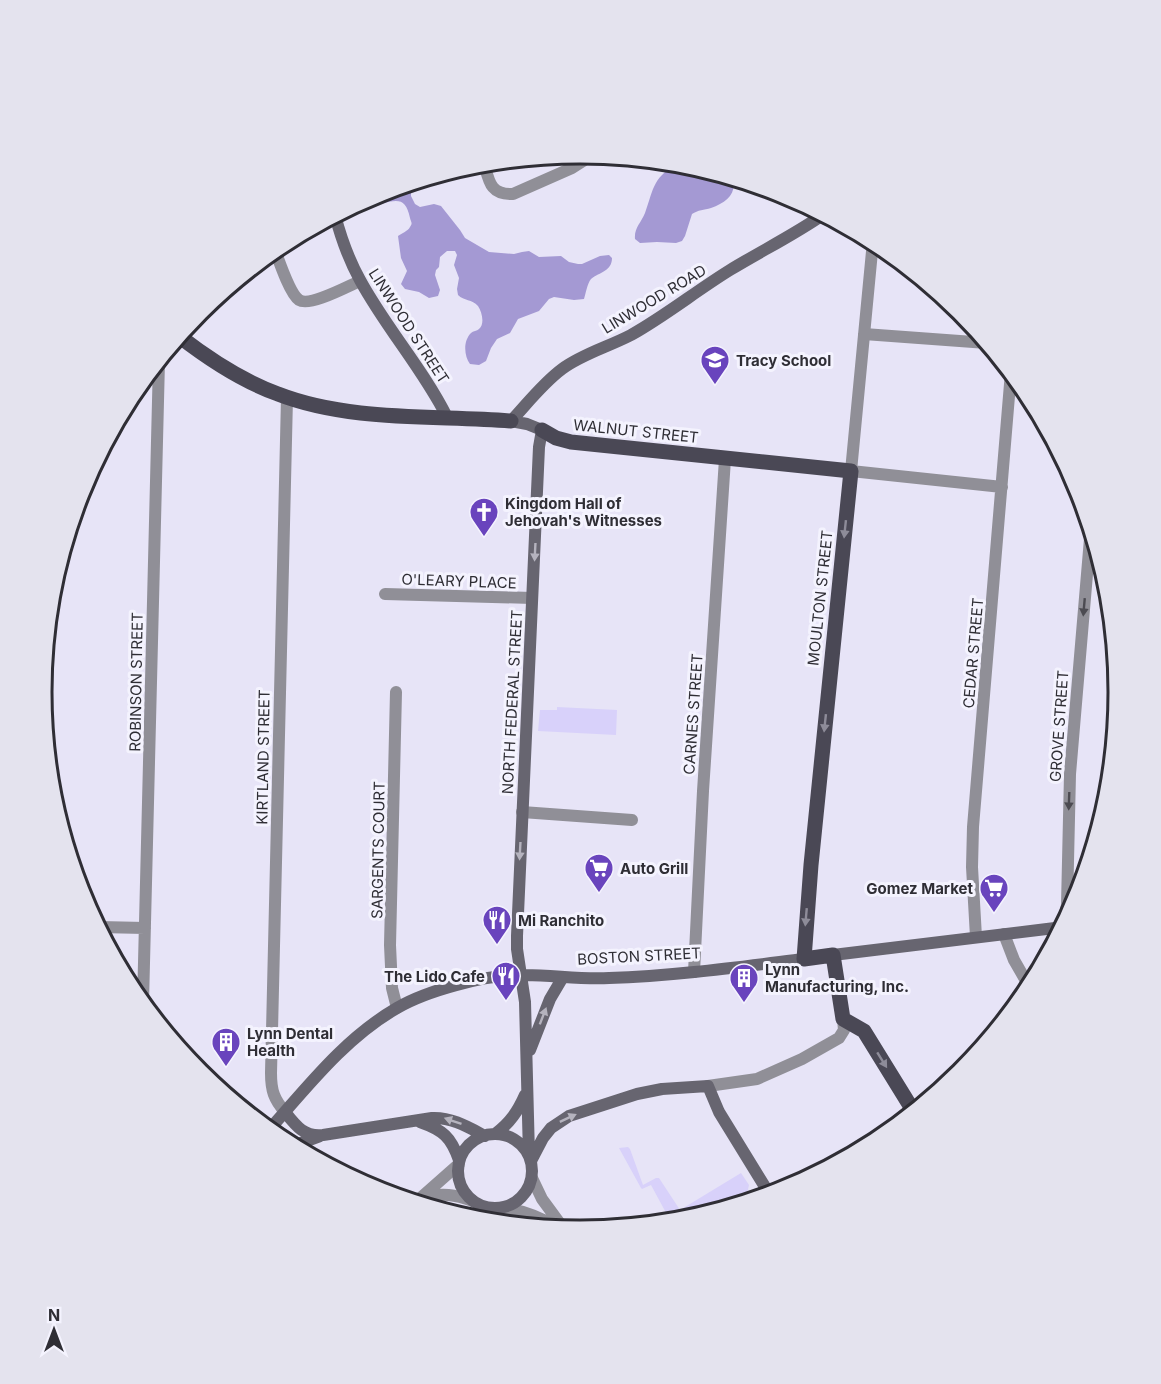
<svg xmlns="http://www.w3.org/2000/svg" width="1161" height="1384" font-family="Inter,sans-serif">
	<rect width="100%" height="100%" fill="#e7e4f7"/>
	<path fill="#d8d1fa" d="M557 707 617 710 616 735 538 731 540 710H557Z
		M628 1147 630 1149 643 1185 656 1178H659L680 1210 741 1173 749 1185 747 1194 718 1210 685 1220 671 1222 651 1185 642 1189 641 1188 619 1148Z"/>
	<path fill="#a499d3" d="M681 163 733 178C737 194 726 203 711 208 704 210 698 210 692 214L685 236 682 241 676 243 657 242 640 243 635 239C634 228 641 223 645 213 654 188 653 175 681 163Z
		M416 182 413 184 411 190V196L415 204 420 207 434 204 441 206 460 230 465 238 489 252 514 254 522 252 529 251 539 257 561 256 569 262 578 264H582L600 256 609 255 612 258C612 271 600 272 591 279 587 284 586 293 584 299L574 300 554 297 549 299 539 311 518 319 510 333 497 339 491 348 486 361 479 365 470 364C464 356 463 341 471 333 473 331 477 331 479 329 485 324 482 312 478 306 472 299 464 301 458 295L457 289 459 278 454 265 457 255 455 251H447L440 257 439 267 436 270 435 275 440 290 438 296 429 298 419 292 405 289 401 284 407 271 401 258 398 236C402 233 408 231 410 227 413 223 411 222 410 218 406 198 398 199 381 204L377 198V194Z"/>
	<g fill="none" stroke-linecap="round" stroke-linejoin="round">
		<path stroke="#908f97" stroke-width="12" d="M484 163C489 181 490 195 513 194L572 168 583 161 590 154
			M873 241 851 471 1002 487
			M275 250C279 261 290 294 299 300 310 307 348 286 360 281
			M864 334 987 343
			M385 594 532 598
			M396 692 390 945 392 988 397 1008
			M522 812 632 820
			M99 927 145 928
			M1062 929 1067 905 1070 774 1091 527
			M1004 934 1014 960 1030 988
			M976 937 972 867 973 827 1011 372
			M694 972 703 791 725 459
			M143 1003 159 361
			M708 1086 757 1079 802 1059 839 1038 844 1030 843 1019
			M285 1112C274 1099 271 1091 271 1073L287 398
			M532 1178 542 1199 564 1229
			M424 1198C441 1192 456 1195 473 1201
			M416 1202 459 1164
			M505 1208C525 1211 543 1218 560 1229"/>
		<path stroke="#676570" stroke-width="12" d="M335 215C341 238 349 260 360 280 386 328 423 369 447 417
			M511 421 527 424 542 430 539 447 517 936V949L525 1002 529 1155
			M511 421C527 404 542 384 562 369 582 354 608 347 631 335 665 316 696 291 730 270 761 251 794 235 824 214
			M833 955 1063 927
			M530 1050 550 999 563 977
			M285 1112C296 1126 304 1137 323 1135L432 1118C451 1117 468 1127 485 1136
			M420 1122C443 1130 451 1137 459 1160
			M269 1130C308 1086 345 1038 397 1008 426 991 484 975 519 975 549 974 579 980 609 978 674 976 739 967 804 959
			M458 1171a37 37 0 1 1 74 0a37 37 0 1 1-74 0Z
			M495 1134C510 1123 518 1111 525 1095
			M293 1146 320 1136
			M531 1161 543 1138 551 1128 569 1116 637 1094 662 1089 708 1086 719 1112 770 1195"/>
		<path stroke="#4a4855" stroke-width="15" d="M179 336C210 360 242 381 278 394 350 422 435 415 511 421
			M542 430 556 438 571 442 851 471 811 865 804 959 833 955 843 1019 864 1031 914 1112"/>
	</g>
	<defs><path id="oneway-solid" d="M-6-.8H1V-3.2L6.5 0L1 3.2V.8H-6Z" transform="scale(1.5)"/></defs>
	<g fill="#8e8c99">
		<use href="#oneway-solid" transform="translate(845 529) rotate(96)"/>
		<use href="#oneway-solid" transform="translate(825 723) rotate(96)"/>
		<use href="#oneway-solid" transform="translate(806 917) rotate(95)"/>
		<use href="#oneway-solid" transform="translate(882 1060) rotate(58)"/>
	</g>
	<g fill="#b5b3be">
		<use href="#oneway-solid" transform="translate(535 552) rotate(93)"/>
		<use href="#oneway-solid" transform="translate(520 851) rotate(93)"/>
		<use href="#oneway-solid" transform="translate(543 1016) rotate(-69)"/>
		<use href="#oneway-solid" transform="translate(568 1118) rotate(-25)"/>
		<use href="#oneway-solid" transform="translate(453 1121) rotate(-161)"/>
	</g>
	<g fill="#4c4b52">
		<use href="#oneway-solid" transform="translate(1084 607) rotate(95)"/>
		<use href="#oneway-solid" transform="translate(1069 801) rotate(92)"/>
	</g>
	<defs>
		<g id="school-pin" transform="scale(1.5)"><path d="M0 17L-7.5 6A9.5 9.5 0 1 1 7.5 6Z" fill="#6944bd" stroke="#f4f3fe"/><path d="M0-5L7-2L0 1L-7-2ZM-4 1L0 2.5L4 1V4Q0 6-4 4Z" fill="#fff"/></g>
		<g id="church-pin" transform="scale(1.5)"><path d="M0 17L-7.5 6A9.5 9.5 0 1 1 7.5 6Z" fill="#6944bd" stroke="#f4f3fe"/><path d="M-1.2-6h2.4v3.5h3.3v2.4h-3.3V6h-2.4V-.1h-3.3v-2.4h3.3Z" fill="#fff"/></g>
		<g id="supermarket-pin" transform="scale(1.5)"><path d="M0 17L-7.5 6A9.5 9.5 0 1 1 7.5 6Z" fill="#6944bd" stroke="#f4f3fe"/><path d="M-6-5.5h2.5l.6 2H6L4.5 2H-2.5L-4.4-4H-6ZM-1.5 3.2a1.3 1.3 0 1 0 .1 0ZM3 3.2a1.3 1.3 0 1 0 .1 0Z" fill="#fff"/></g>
		<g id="restaurant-pin" transform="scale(1.5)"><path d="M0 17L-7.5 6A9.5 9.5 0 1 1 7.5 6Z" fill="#6944bd" stroke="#f4f3fe"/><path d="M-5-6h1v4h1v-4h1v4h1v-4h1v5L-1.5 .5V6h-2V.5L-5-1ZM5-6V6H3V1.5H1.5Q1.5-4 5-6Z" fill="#fff"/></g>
		<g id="building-pin" transform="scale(1.5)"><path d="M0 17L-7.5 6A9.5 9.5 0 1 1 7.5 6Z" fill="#6944bd" stroke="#f4f3fe"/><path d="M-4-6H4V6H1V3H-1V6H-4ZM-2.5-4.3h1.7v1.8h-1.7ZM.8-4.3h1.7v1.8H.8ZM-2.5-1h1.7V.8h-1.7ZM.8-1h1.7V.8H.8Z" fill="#fff"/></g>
	</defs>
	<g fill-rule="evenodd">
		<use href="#school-pin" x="715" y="360"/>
		<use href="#church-pin" x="484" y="512"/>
		<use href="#supermarket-pin" x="599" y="868"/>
		<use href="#supermarket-pin" x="994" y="888"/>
		<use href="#restaurant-pin" x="497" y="920"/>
		<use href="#restaurant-pin" x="506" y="976"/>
		<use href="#building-pin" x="744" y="978"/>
		<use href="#building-pin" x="226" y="1042"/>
	</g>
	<g text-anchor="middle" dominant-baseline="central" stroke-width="6" stroke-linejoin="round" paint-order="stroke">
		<g font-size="15" fill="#2f2e35" stroke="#f4f3fe">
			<text transform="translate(654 299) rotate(-31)">LINWOOD ROAD</text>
			<text transform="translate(409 326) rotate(57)">LINWOOD STREET</text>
			<text transform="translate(636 431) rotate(6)">WALNUT STREET</text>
			<text transform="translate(459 581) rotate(2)">O'LEARY PLACE</text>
			<text transform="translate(820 598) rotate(-84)">MOULTON STREET</text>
			<text transform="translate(973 653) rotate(-85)">CEDAR STREET</text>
			<text transform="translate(136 682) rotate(-89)">ROBINSON STREET</text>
			<text transform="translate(512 702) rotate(-87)">NORTH FEDERAL STREET</text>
			<text transform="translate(693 714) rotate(-86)">CARNES STREET</text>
			<text transform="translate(1059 726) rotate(-86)">GROVE STREET</text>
			<text transform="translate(263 757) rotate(-89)">KIRTLAND STREET</text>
			<text transform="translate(378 850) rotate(-89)">SARGENTS COURT</text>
			<text transform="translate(639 956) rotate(-3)">BOSTON STREET</text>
		</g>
		<g font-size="15" font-weight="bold" fill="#2f2e35" stroke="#f4f3fe" text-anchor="start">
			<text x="736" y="360">Tracy School</text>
			<text x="505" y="503">Kingdom Hall of<tspan x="505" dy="17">Jehovah's Witnesses</tspan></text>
			<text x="620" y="868">Auto Grill</text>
			<text x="973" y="888" text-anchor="end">Gomez Market</text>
			<text x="518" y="920">Mi Ranchito</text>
			<text x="765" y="969">Lynn<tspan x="765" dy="17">Manufacturing, Inc.</tspan></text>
			<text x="485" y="976" text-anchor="end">The Lido Cafe</text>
			<text x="247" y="1033">Lynn Dental<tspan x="247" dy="17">Health</tspan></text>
		</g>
	</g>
	<path d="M0 0H1161V1384H0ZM52 692a528 528 0 1 1 1056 0a528 528 0 1 1-1056 0Z" fill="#e4e3ee" fill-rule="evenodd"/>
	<path fill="none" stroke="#2f2e35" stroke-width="3" d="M52 692a528 528 0 1 1 1056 0a528 528 0 1 1-1056 0Z"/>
	<g transform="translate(54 1330)" stroke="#f4f3fe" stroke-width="4.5" paint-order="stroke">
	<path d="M0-4.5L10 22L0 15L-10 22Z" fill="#2f2e35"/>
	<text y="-9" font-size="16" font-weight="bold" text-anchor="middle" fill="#2f2e35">N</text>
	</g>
</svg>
